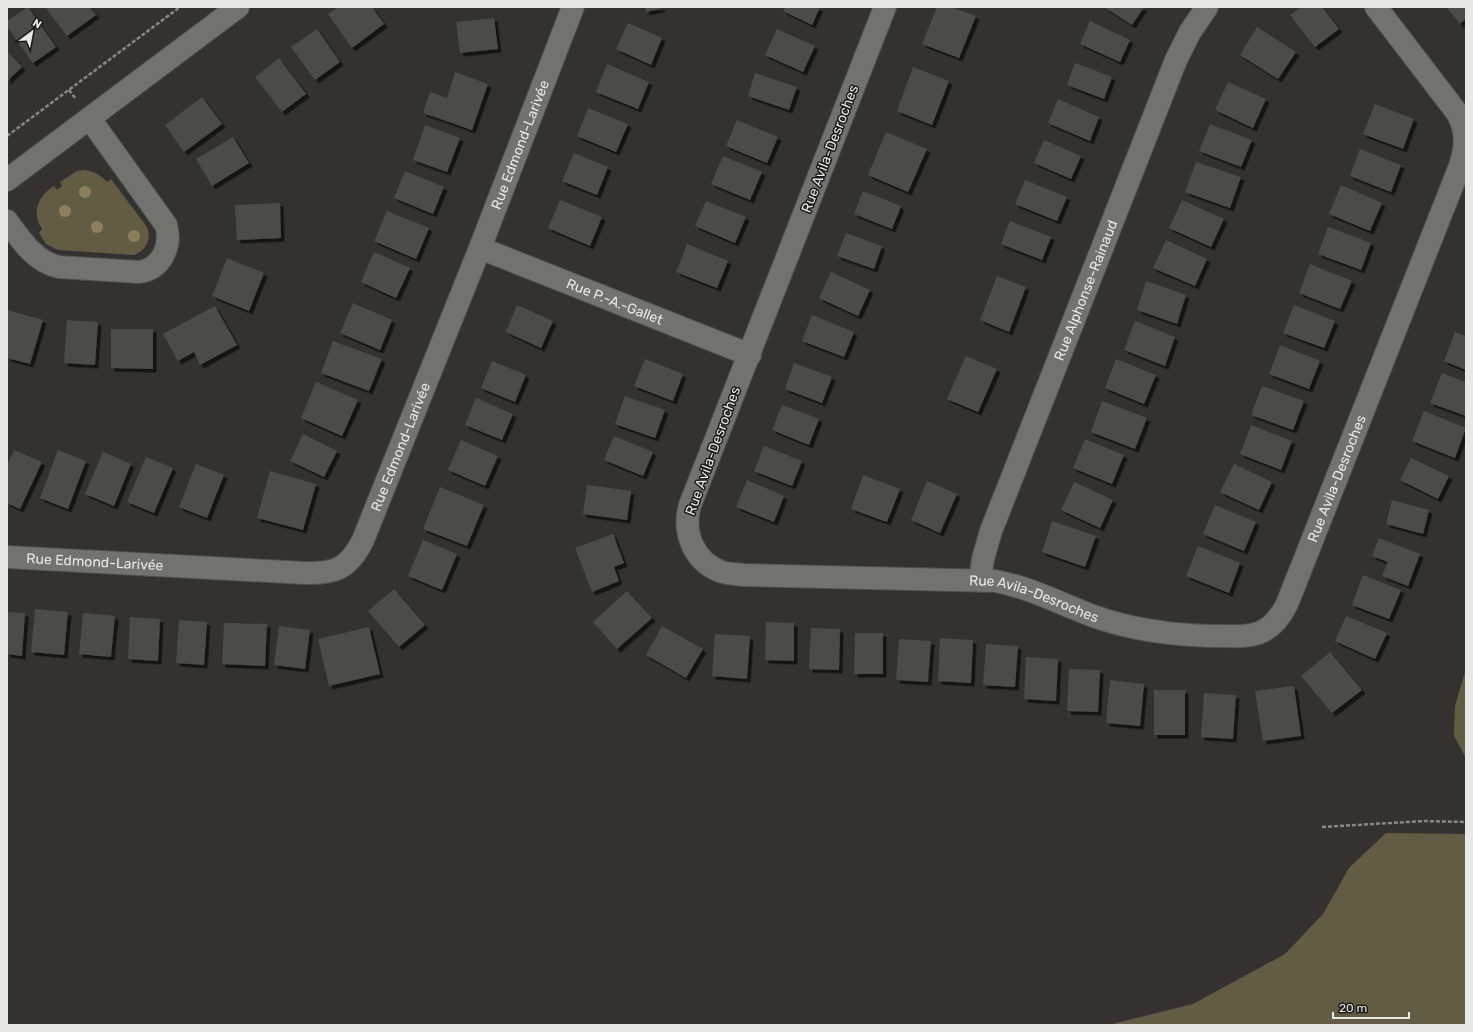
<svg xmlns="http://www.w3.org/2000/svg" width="1473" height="1032" font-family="Rubik,sans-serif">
	<defs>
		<filter id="shadow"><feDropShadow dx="3.5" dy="3.5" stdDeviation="0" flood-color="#0009"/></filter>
	</defs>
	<rect width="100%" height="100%" fill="#333230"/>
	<path fill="#625c45" d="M84 170C95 171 100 175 107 182L111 179 147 227C152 239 146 251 134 255L58 250 46 244 39 233 42 229C31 213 38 196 54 186L57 190 62 186 60 182 77 171Z
		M1466 669V758L1454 736 1455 706Z
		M1386 833 1466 834V1025H1108L1193 1004 1285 954 1323 914 1349 868Z"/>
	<path fill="#4b4b48" filter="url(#shadow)" d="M28 7 56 47 33 63 7 27V21Z
		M45 7H89L96 15 67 36Z
		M339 7H372L384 24 352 48 328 14Z
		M645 7H663V8L646 12Z
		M785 7H820L812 25 783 11Z
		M937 7H951L976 16 959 58 922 44Z
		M1104 7H1144L1132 25Z
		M1301 7H1322L1339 29 1315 47 1290 15Z
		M1446 7H1466V19L1460 24Z
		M494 18 498 49 460 53 456 22Z
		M1090 21 1130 40 1120 62 1080 44Z
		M628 23 662 38 651 65 616 49Z
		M1257 27 1296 52 1278 79 1240 55Z
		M317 29 340 62 315 80 291 47Z
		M777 29 815 46 803 72 765 55Z
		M7 51 22 67 7 81Z
		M279 58 306 94 282 112 255 77Z
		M1075 63 1112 77 1104 99 1067 85Z
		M607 64 649 82 638 109 596 92Z
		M913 67 949 81 932 125 897 111Z
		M455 72 488 84 472 130 423 113 430 92 447 98Z
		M755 73 797 87 789 110 748 96Z
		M1228 82 1266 99 1253 128 1215 110Z
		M202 97 222 124 184 152 165 125Z
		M1058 99 1099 117 1090 141 1048 123Z
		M1375 104 1414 119 1403 149 1363 134Z
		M588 108 628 124 616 152 577 136Z
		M737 120 778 137 767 163 726 146Z
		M1210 124 1252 140 1241 167 1199 151Z
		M425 125 460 138 447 172 413 160Z
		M886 132 927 149 908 192 868 175Z
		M233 137 249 163 212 186 196 159Z
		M1044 140 1081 156 1071 179 1034 163Z
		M1360 149 1401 165 1391 192 1350 176Z
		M574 153 608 167 597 195 562 181Z
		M723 156 762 172 750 200 711 184Z
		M1196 162 1241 177 1230 208 1185 192Z
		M405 171 444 187 433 214 394 198Z
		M1025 180 1067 197 1057 221 1015 204Z
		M1341 185 1382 203 1370 231 1329 214Z
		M863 191 901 206 892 229 854 214Z
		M560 200 602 217 590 246 548 228Z
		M1182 200 1224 219 1211 247 1169 228Z
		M706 201 746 217 735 243 695 226Z
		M280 203 281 238 237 240 235 205Z
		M387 211 429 228 416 259 374 241Z
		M1010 221 1051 237 1042 260 1001 244Z
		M1328 227 1371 243 1361 270 1318 254Z
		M846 233 882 246 874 269 837 256Z
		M1166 240 1207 259 1195 286 1153 268Z
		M687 244 728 261 717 288 676 272Z
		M374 252 410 268 396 298 361 282Z
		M227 258 264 273 249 311 212 296Z
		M1310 264 1352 281 1340 309 1299 293Z
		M831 272 870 290 858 316 819 298Z
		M997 276 1026 287 1009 332 980 320Z
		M1146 281 1186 295 1177 324 1137 310Z
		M353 303 392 320 380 350 340 333Z
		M517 305 553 321 541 348 506 332Z
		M1294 305 1335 321 1324 348 1283 333Z
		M215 306 237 345 200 365 194 352 178 361 163 334Z
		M7 310 43 320 30 364 7 358Z
		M812 315 854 332 844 357 802 341Z
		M67 320 98 322 95 365 64 363Z
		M1135 321 1175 337 1165 366 1124 350Z
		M111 329H153V369L111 368Z
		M1455 332 1466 336V370L1444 361Z
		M333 341 382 359 369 391 321 373Z
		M1280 345 1320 361 1309 389 1269 374Z
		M966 356 997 369 978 412 947 399Z
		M645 359 683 374 673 401 634 386Z
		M1116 359 1156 375 1144 404 1105 388Z
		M492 361 526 375 515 402 481 388Z
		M794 363 832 377 822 403 785 389Z
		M1442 373 1466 382V416L1430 403Z
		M316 382 358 400 342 436 301 418Z
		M1262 386 1304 401 1293 430 1251 415Z
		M625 396 665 410 655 438 615 424Z
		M476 398 513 414 502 440 465 425Z
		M1102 401 1147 418 1135 449 1091 432Z
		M782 405 819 419 809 445 772 430Z
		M1424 411 1466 428 1455 458 1412 441Z
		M1251 425 1292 441 1281 470 1240 454Z
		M303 434 337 451 324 477 290 461Z
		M614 436 653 452 643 476 604 460Z
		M1085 439 1124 455 1112 484 1073 468Z
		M461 440 498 456 485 486 448 470Z
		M764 446 802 461 792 486 754 471Z
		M14 450 42 462 20 509 7 503V465Z
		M58 450 86 461 68 509 40 498Z
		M103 452 131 464 114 506 85 494Z
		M146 457 173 468 154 513 127 502Z
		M1411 458 1449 476 1438 499 1400 480Z
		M196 464 224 475 207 518 179 507Z
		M1234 464 1272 482 1259 510 1220 492Z
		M270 471 316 484 303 530 257 518Z
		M863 475 900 489 887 522 851 509Z
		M747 480 784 496 774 522 736 507Z
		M927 481 957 494 940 533 911 520Z
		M1074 482 1113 500 1100 528 1061 510Z
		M587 485 631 491 627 520 583 514Z
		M440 487 484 505 467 546 423 529Z
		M1392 500 1429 510 1423 534 1386 524Z
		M1215 505 1256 522 1244 551 1203 534Z
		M1052 521 1096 536 1085 567 1042 552Z
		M613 534 624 563 614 567 619 581 592 592 575 548Z
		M1379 538 1420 554 1408 586 1382 576 1388 562 1372 556Z
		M423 540 457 554 442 590 408 576Z
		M1198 546 1240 563 1229 593 1186 576Z
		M1363 575 1401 590 1389 619 1352 605Z
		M394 589 425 625 399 647 368 611Z
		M627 591 652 618 617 649 593 622Z
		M35 609 68 612 64 655 31 652Z
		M7 612 25 613 22 656 7 654Z
		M83 613 115 616 111 657 79 654Z
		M1346 616 1387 633 1375 659 1335 641Z
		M130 617 160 619 158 661 128 659Z
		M179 620 207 622 204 665 176 663Z
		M766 622 794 623V661L765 660Z
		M224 623 267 624 265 666 222 664Z
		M279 626 310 630 305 669 274 665Z
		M662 626 703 649 686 678 646 655Z
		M369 627 380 674 329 686 318 639Z
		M811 628 840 629 839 670 809 669Z
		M855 633H883V674H854Z
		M715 634 750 636 747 679 712 676Z
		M940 638 973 640 971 683 938 681Z
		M899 639 931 641 928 682 896 680Z
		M986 644 1018 646 1015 687 983 685Z
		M1330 652 1362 690 1332 713 1301 676Z
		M1026 657 1058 659 1056 701 1024 699Z
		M1069 669 1100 670 1098 712 1067 711Z
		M1110 680 1144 684 1140 726 1106 723Z
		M1294 686 1301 736 1263 741 1255 691Z
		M1154 690H1185V735H1154Z
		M1204 693 1236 695 1233 739 1201 737Z"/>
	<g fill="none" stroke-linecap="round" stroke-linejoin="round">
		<g stroke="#50504e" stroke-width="24">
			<g id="minor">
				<path id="s1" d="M885 7 690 505C682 533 694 562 722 572 729 574 737 574 744 575L995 581C1029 587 1061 604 1093 616 1132 630 1171 635 1212 636 1248 636 1268 641 1287 604L1460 166C1466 147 1467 132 1458 114L1376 7"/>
				<path d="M7 180 238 7"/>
				<path d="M7 221C21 240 35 262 59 267L139 272C162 269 172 245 166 225L90 119"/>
				<path id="s2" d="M480 248 750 355"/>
				<path id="s3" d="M7 557 305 573C336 574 349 568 363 540L480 248 573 7"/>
				<path id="s4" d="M980 580 983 559 991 531 1176 60 1190 32 1207 7"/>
			</g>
		</g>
		<path stroke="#898886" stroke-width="2.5" stroke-dasharray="4 2" stroke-linecap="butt" d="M69 90 76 99
			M7 136 180 7
			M1322 827 1424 821 1466 822"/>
		<use href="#minor" stroke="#72726f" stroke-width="22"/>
	</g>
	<g fill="#8a815c">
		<circle cx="85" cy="192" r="6"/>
		<circle cx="65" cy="211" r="6"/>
		<circle cx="97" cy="227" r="6"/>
		<circle cx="134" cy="236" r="6"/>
	</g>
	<g text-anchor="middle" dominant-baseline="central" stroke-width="3" stroke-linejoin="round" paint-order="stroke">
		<g font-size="14" fill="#e8e8e6" stroke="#1a1a19">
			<text stroke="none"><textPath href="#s3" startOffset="796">Rue Edmond-Larivée</textPath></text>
			<text transform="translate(830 149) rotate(-69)">Rue Avila-Desroches</text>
			<text stroke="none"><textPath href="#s4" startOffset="309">Rue Alphonse-Rainaud</textPath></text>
			<text stroke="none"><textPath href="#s2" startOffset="145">Rue P.-A.-Gallet</textPath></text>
			<text stroke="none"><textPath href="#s3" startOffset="471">Rue Edmond-Larivée</textPath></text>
			<text transform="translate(713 451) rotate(-70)">Rue Avila-Desroches</text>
			<text stroke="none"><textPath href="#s1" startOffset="1339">Rue Avila-Desroches</textPath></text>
			<text stroke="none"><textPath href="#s3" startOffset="88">Rue Edmond-Larivée</textPath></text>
			<text stroke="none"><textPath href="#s1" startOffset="932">Rue Avila-Desroches</textPath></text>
		</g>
	</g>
	<rect width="1473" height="1032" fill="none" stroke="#e8e8e6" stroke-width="16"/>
	<g transform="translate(32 32) rotate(32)" stroke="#1a1a19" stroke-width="3" paint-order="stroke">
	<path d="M0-3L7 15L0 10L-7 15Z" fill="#e8e8e6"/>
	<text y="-6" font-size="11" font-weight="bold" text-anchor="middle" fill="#e8e8e6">N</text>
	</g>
	<path d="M1333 1012v6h76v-6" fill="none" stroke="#e8e8e6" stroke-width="2"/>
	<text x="1339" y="1012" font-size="12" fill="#e8e8e6" stroke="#1a1a19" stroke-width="3" paint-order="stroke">20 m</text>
</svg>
